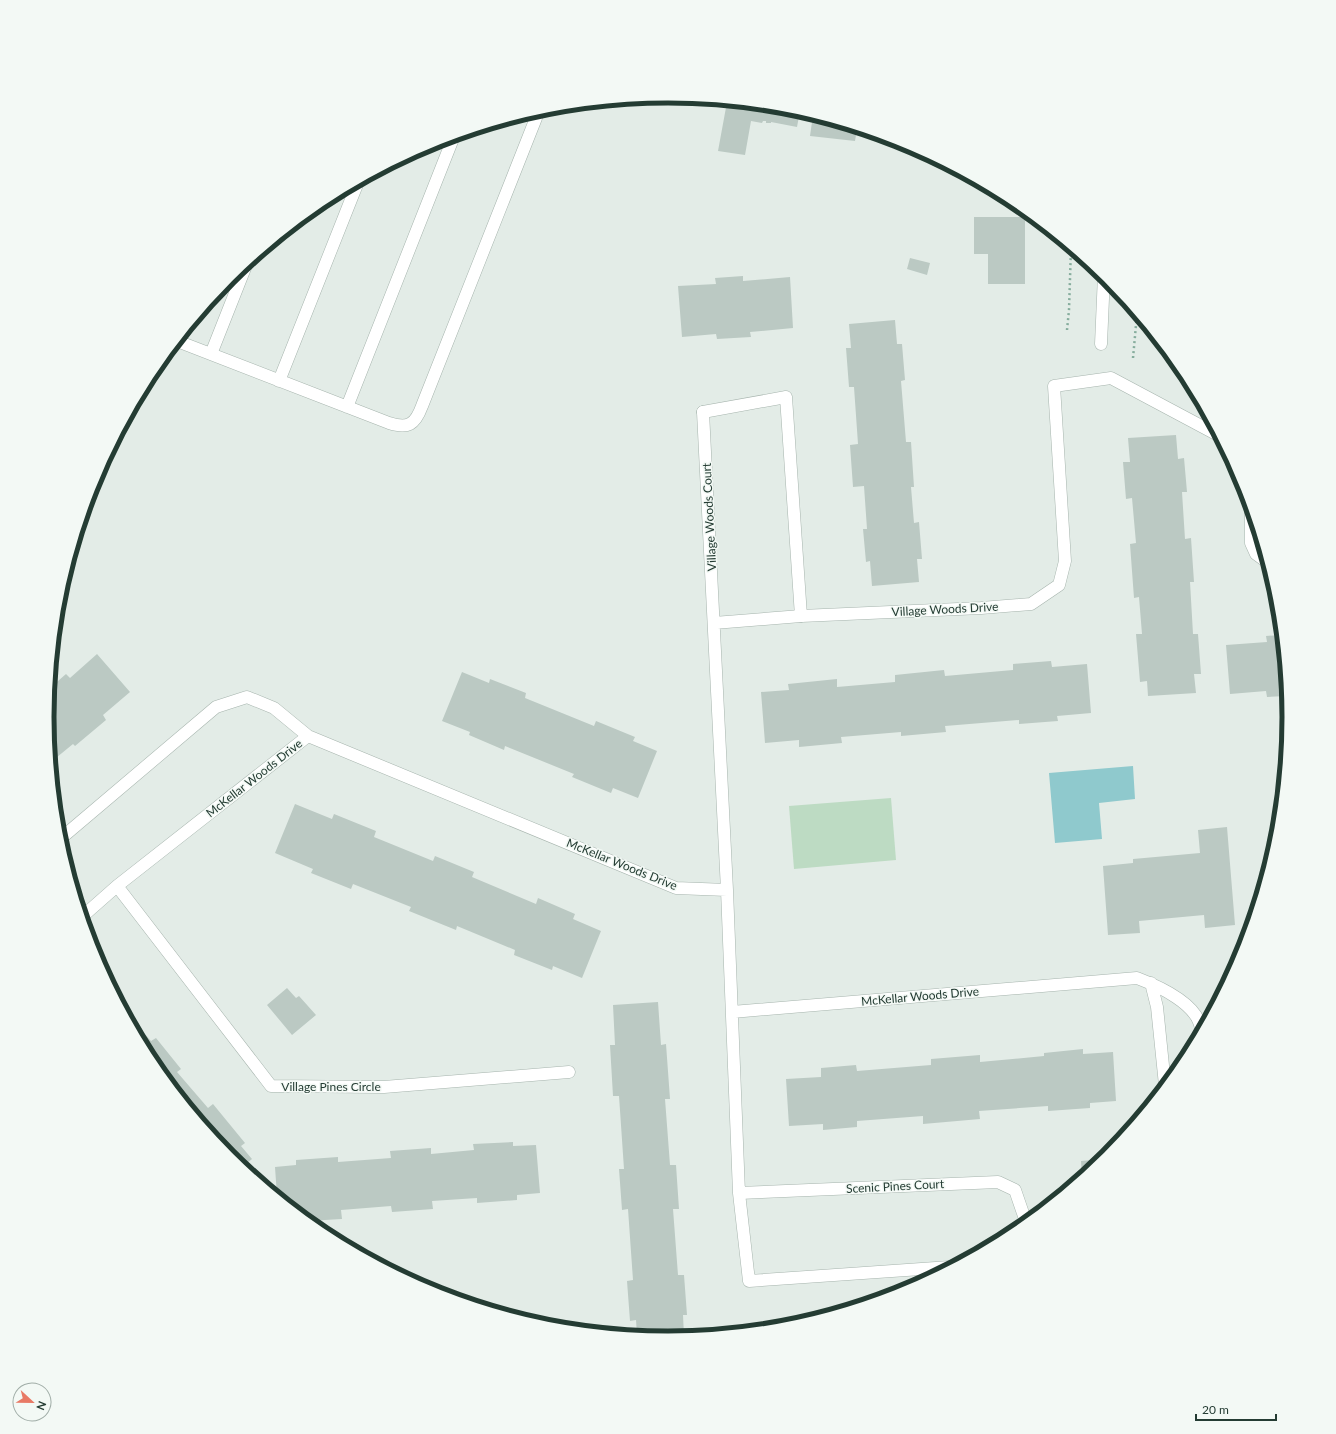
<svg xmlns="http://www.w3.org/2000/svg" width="1336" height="1434" font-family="Lato,sans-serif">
	<rect width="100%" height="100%" fill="#e3ece7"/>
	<path fill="#bddbc3" d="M891 798 896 860 794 869 789 806Z"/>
	<path fill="#8fc9cd" d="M1133 766 1135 799 1099 803 1102 839 1055 843 1049 773Z"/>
	<path fill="#bbc9c3" d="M727 102 789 108 800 111 797 127 771 122V123H766V121H763L762 123 751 121 745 155 718 151Z
		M813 115 857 129 855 141 810 136Z
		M974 217H1025V284H988V254H974Z
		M910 258 930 263 927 275 907 269Z
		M743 276V281L790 277 793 328 750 332 751 337 717 339 716 334 682 337 678 286 716 284 715 278Z
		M895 320 897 344H902L905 380 901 381 906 442H911L914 487H911L914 523 919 522 922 559H917L919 582 872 586 870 561 866 562 863 529H867L864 486 853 487 850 445 858 444 854 387H849L846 348H851L849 324Z
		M1176 435 1178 459 1184 458 1187 492H1182L1185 539 1191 538 1194 582H1190L1193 634H1198L1201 674H1194L1196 693 1148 696 1147 681 1140 682 1136 634H1142L1139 597 1134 598 1130 544 1136 543 1132 498 1126 499 1123 462H1130L1128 438Z
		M1281 635 1287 696 1267 697 1266 691 1230 694 1226 645 1267 642 1266 636Z
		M97 654 130 692 103 715 106 720 75 746 73 744 51 762 47 717 50 688 66 674 70 678Z
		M1051 661 1052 667 1087 664 1091 713 1057 716 1058 721 1019 724V720L945 726 946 732 901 736V732L841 737 842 743 799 747V740L765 743 761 692 789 690 788 684 837 679V687L895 682V675L944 670 945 676 1013 670V664Z
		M462 672 489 683 490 679 526 693 525 698 594 726 596 721 635 737 633 741 657 751 638 798 613 788 611 793 572 777 574 774 505 746 504 750 469 735 470 732 442 721Z
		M295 804 332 819 334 814 376 831 374 837 433 861 435 856 474 872 472 877 536 904 538 898 575 914 573 919 601 931 582 978 553 966 552 970 514 955 515 950 457 926 456 930 409 911 411 907 353 884 351 889 311 873 313 869 275 853Z
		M1227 827 1235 925 1205 928 1204 915 1139 921 1140 933 1108 935 1103 866 1133 863V859L1200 853 1198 830Z
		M287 988 296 998 299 996 316 1015 292 1035 267 1005Z
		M658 1002 661 1045 666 1044 670 1099H665L670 1165H676L679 1209H673L678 1275H684L687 1315H683L684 1336 668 1338 637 1335 636 1320 630 1321 627 1281 633 1280 628 1209 622 1210 619 1169H624L619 1096H613L610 1045H615L613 1005Z
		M123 1009 151 1041 156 1038 181 1069 177 1072 208 1108 213 1104 245 1143 241 1146 252 1159 242 1167 229 1156 152 1062Z
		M1083 1049V1054L1113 1052 1116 1101 1090 1103V1108L1048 1111V1106L979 1111 980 1119 923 1124V1116L857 1121V1127L823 1130V1124L789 1126 786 1079 821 1077V1068L856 1065 857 1071 931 1065V1059L980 1055V1062L1044 1056V1053Z
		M513 1142V1146L536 1145 540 1193 517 1195V1200L477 1203V1198L432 1201 433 1209 392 1212 391 1206 341 1210 342 1219 308 1221 277 1196 275 1167 296 1165V1160L338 1157V1162L391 1158 390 1151 431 1148V1154L474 1150 473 1144Z
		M1104 1159 1082 1176 1081 1161Z"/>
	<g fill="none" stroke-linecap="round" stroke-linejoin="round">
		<g stroke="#a6b4ad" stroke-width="13">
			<path id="service" d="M177 341 389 423C408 429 415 425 422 406L536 118 537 111
				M211 354 247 263
				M279 381 358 182
				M347 407 454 136
				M703 412 786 397 801 616
				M1251 508V543L1256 554 1267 562"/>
		</g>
		<g stroke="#a6b4ad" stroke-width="13">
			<path id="minor" d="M1101 344 1104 275
				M703 412 727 890 739 1193 749 1281 950 1267
				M714 623 801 616 981 608 1031 604 1059 585 1065 561 1054 386 1111 378 1218 435
				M59 840 216 707 247 697 274 708 308 736
				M117 886 271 1086 384 1087 569 1072
				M83 916 117 886 308 736 676 888 727 890
				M1151 983 1157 1007 1165 1085
				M732 1012 1137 978C1158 986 1199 1004 1201 1030
				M739 1193 998 1182 1015 1190 1026 1222"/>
		</g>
		<path stroke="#86ad9d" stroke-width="2.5" stroke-dasharray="2 3" stroke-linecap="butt" d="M1067 330 1069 310 1071 248
			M1133 358 1137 314"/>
		<use href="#service" stroke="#fff" stroke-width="12"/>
		<use href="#minor" stroke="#fff" stroke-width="12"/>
	</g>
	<g text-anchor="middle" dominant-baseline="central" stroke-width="3" stroke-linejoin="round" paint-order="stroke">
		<g font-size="12" fill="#243c33" stroke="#f3f9f5">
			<text transform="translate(709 517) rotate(-93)">Village Woods Court</text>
			<text transform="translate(945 609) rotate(-3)">Village Woods Drive</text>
			<text transform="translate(254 778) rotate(-38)">McKellar Woods Drive</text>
			<text transform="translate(622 864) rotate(22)">McKellar Woods Drive</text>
			<text transform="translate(920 996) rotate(-5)">McKellar Woods Drive</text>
			<text x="331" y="1086">Village Pines Circle</text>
			<text transform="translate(895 1186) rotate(-3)">Scenic Pines Court</text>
		</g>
	</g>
	<path d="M0 0H1336V1434H0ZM54 717a614 614 0 1 1 1228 0a614 614 0 1 1-1228 0Z" fill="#f3f9f5" fill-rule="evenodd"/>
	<path fill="none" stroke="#243c33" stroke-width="5" d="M54 717a614 614 0 1 1 1228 0a614 614 0 1 1-1228 0Z"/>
	<g transform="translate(32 1402) rotate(112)"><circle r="19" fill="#f3f9f5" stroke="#a0ada7"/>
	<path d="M0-3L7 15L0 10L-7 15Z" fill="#e87965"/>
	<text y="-6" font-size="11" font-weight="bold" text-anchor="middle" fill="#243c33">N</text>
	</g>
	<path d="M1196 1414v6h80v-6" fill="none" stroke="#243c33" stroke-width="2"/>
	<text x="1202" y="1414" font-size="12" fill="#243c33" stroke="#f3f9f5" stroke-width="3" paint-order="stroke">20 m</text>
</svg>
